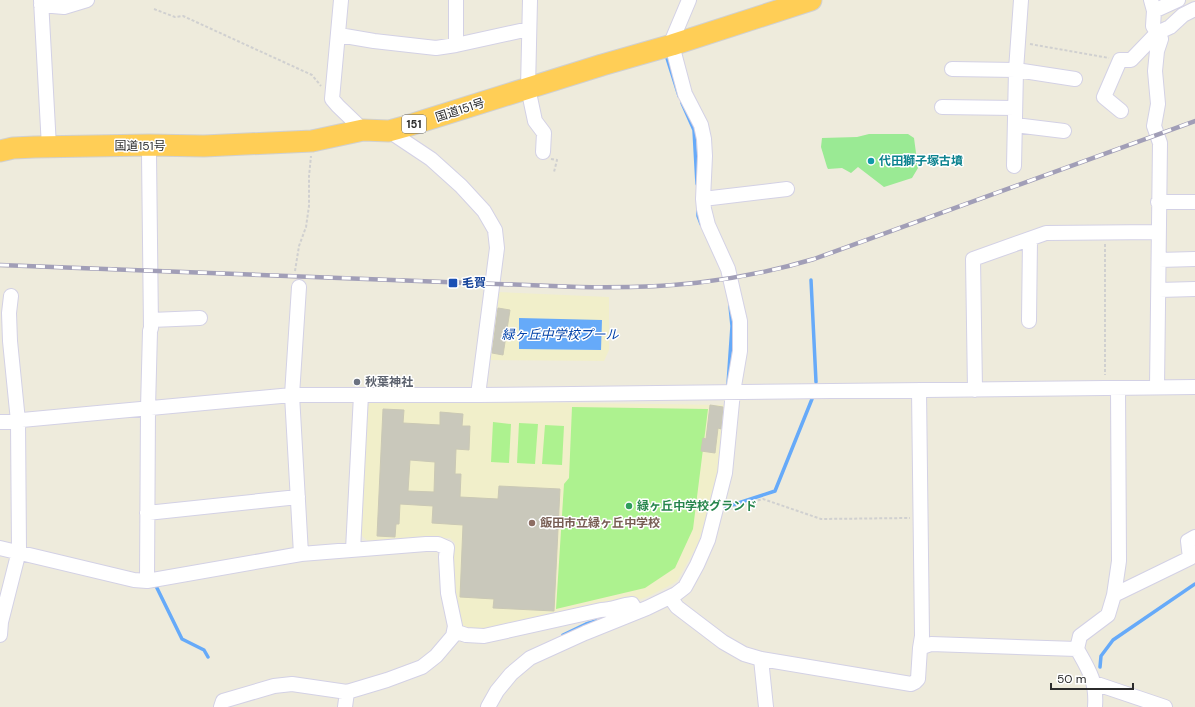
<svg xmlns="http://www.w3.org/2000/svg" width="1195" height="707" font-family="'DM Sans','Noto Sans JP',sans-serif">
	<rect width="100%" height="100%" fill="#eeebdc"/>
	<path fill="#f1efca" d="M498 292 609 297V350L604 361 489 360Z
		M372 400 727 405 722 450 716 484 698 544 677 581 667 587 647 597 638 600 624 601 492 631 462 629 453 591V559L455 543 450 538 370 543 360 534 366 409Z"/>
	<path fill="#9aea94" d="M869 134H908L914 138 918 168 912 178 884 187 858 167 851 173 842 168 828 169 827 167 821 147 822 138 857 137Z"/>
	<path fill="#adf28f" d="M572 407 708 409 693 529 675 568 645 588 556 609 564 484 569 478Z
		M493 422 511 424 509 463 491 462Z
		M519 423 538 424 535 464 517 463Z
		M545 425 564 426 562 465 542 464Z"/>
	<path fill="#66aaf9" d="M519 318 602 320 601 350 519 349Z"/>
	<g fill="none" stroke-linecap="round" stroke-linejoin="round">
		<path stroke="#66aaf9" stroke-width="3.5" d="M666 55 679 96
			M682 103 694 130 697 184
			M698 209V216L701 224
			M811 280 816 382
			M728 384 732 326 730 306
			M726 507 775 491 812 399
			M156 586 182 639 204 650 208 657
			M563 635 586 624 596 621
			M1100 667 1101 656 1113 640 1195 584"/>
	</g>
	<path fill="#c9c8bb" stroke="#cac8b5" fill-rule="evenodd" d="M498 308 510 310 503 355 492 353Z
		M710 405 723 407 721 429 718 428 715 453 701 451 703 438 706 439Z
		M383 409 404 410 403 423 440 425V412L463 414 462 426H470L469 450 456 449 455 474H461L460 497 498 499 499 486 560 489 554 611 493 608 494 599 460 597 463 525 432 523 433 506 400 504 399 524H396L395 537 377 536ZM410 460 435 462 434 492 408 491Z"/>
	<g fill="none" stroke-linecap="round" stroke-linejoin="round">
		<g stroke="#d3d1e5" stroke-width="16">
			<path id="minor" d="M41 0 49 147
				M341 0 332 99 338 106 363 130
				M530 0 528 88 535 121 544 133 543 152
				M1151 0 1154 11 1178 0
				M41 5 64 7 87 0
				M1154 11 1153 26 1161 39 1157 51 1155 71 1158 104 1154 126 1160 143 1157 387
				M339 35 374 41 436 48 456 45 529 29
				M456 45V0
				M952 69 1016 70 1075 79
				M942 107 1015 108
				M1121 111 1104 97 1120 60H1131L1157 33 1170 27 1183 15 1195 9
				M1015 125 1064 131
				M389 131 431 159 461 186 484 211 495 230 497 248 478 395
				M1014 166 1016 70 1021 0
				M703 199 787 189
				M1158 202H1195
				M1159 260 1195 259
				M299 287 292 395 301 554
				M1159 290 1195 289
				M151 320 200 318
				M1029 321 1030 239
				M919 390 922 636 920 648
				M975 390 973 259 1046 233 1158 232
				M0 422 292 395H478L1195 387
				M147 513 298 497
				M0 548 134 580 147 581 301 554 426 544H438L447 548 446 557 448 593 455 626 453 636 436 656 422 667 387 680 347 692 345 707
				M353 550 361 395
				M147 581 148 408 150 331 151 328 149 154
				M1114 595 1190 558 1188 541 1195 537
				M670 597 677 607 723 642 744 654 761 659 911 684 915 682 918 679 920 648 931 644 1077 649
				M454 631 466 635 484 636 601 610C612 610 621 605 632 604L637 612
				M0 635 1 622 19 551 18 421 10 341 9 313 11 296
				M761 659 766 707
				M1094 683 1165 707
				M221 707 223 701 274 686 292 684 347 692
				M488 707 497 691 511 674 530 658 585 633 647 608 676 594 685 587 697 565 708 540 725 473 733 392 740 351V321L728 269 708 225 704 209 703 199 705 156 704 139 701 125 685 94 672 45 673 38 689 0
				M1095 707C1097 682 1089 670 1077 649L1080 636 1108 615 1114 595 1119 561 1118 388"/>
		</g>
		<g stroke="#d0d0d0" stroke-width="23">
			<path id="highway" d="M0 151 13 148 35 147 149 145 204 146 312 141 363 130 389 131 407 126 602 65 672 45 811 0"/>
		</g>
		<path stroke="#d0d0d0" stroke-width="2" stroke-dasharray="3 2" stroke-linecap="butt" d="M154 9 175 17 183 16 312 75 321 86
			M1030 44 1109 58
			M551 159 557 160 554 172
			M1105 244V375
			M295 271 299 246 306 227 309 206V176L311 156
			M729 509 763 499 821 519 910 518"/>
		<use href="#minor" stroke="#fff" stroke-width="14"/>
		<use href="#highway" stroke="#ffce56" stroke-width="21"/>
		<g stroke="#a19eb7" stroke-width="4.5">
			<path id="rail" d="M0 265 578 287C662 289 733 283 814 259L1195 121"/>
		</g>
		<use href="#rail" stroke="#fff" stroke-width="3" stroke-dasharray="9" stroke-linecap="butt"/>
	</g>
	<circle fill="#0f9aa8" stroke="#fff" stroke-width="1.5" cx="871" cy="161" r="4"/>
	<rect fill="#1a4fb4" stroke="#fff" stroke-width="1.5" x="448" y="278" width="10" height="10" rx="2"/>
	<circle fill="#6b7280" stroke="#fff" stroke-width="1.5" cx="357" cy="382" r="4"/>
	<circle fill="#2e9e5b" stroke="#fff" stroke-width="1.5" cx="629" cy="506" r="4"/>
	<circle fill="#8d6e63" stroke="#fff" stroke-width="1.5" cx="532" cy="523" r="4"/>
	<g text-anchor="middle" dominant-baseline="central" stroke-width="3" stroke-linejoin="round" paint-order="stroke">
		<rect fill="#fff" stroke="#6b6b6b" stroke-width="1" x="402" y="115" width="24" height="18" rx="3"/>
		<g font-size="11" font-weight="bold" fill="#2b2b2b">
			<text x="414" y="124">151</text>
		</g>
		<g font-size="12" fill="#2b2b2b" stroke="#fff">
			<text transform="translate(460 110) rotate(-18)">国道151号</text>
			<text x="140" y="146">国道151号</text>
		</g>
		<g font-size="12" font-weight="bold" fill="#0d838f" stroke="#fff" text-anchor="start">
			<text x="879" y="161">代田獅子塚古墳</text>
		</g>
		<g font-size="12" font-weight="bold" fill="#164399" stroke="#fff" text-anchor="start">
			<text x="462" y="283">毛賀</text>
		</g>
		<g font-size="12" font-weight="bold" fill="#5b616d" stroke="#fff" text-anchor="start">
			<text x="365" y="382">秋葉神社</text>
		</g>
		<g font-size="12" font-weight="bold" fill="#27864d" stroke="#fff" text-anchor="start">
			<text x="637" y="506">緑ヶ丘中学校グランド</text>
		</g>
		<g font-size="12" font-weight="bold" fill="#785e54" stroke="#fff" text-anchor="start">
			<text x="540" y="523">飯田市立緑ヶ丘中学校</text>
		</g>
		<g font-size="13" font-style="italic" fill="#0141a9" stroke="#fff">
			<text x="560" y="334">緑ヶ丘中学校プール</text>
		</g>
	</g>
	<path d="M1051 683v6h82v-6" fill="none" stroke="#2b2b2b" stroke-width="2"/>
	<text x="1057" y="683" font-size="12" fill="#2b2b2b" stroke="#ffffff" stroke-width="3" paint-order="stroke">50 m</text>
</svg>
